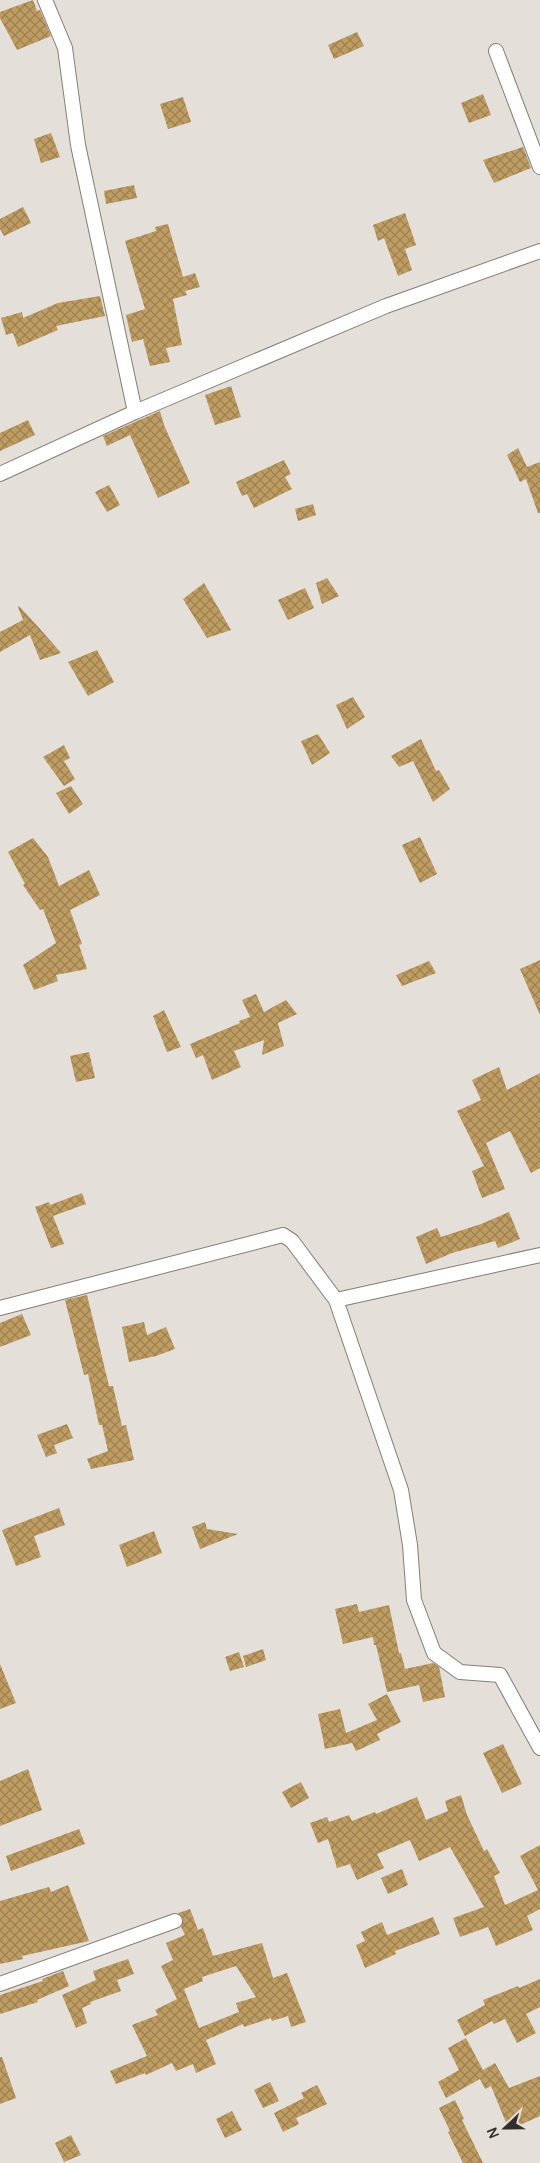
<svg xmlns="http://www.w3.org/2000/svg" width="540" height="2163" font-family="Manrope,sans-serif">
	<defs>
		<pattern id="building-cross-hatch" width="8" height="8" patternUnits="userSpaceOnUse" patternTransform="scale(1.25)"><rect width="8" height="8" fill="#bf9c62"/><path d="M0 0l8 8M0 8l8-8" fill="none" stroke="#9c8051"/></pattern>
	</defs>
	<rect width="100%" height="100%" fill="#e4dfd8"/>
	<path fill="url(#building-cross-hatch)" fill-rule="evenodd" d="M33 0 37 11 40 10 51 36 17 50 0 18V12Z
		M357 32 364 46 334 59 328 45Z
		M483 94 491 115 469 123 461 103Z
		M183 97 191 122 168 129 160 104Z
		M51 133 60 157 41 163 34 139Z
		M523 147 531 168 494 183 483 160Z
		M134 185 137 198 106 204 104 191Z
		M23 207 31 223 4 236 0 229V219Z
		M405 213 416 245 405 249 412 270 398 276 384 238 378 241 373 225Z
		M168 224 183 277 195 273 200 287 185 291 187 295 173 299 182 345 166 348 170 362 150 366 143 339 132 342 126 315 145 309 125 241 156 231 155 227Z
		M100 296 105 316 56 326 58 330 18 347 13 333 6 335 1 318 22 312 23 318 58 303Z
		M231 386 241 417 215 425 205 395Z
		M160 411 164 425 190 483 158 498 130 435 107 446 103 436Z
		M28 420 35 435 0 451V433Z
		M518 448 527 467 540 462V513H538L526 479 520 482 507 455Z
		M284 460 291 474 285 477 292 489 254 508 247 494 242 496 236 482Z
		M109 485 120 505 107 512 95 492Z
		M313 504 316 515 298 521 295 509Z
		M327 578 339 596 322 604 316 583Z
		M204 583 231 630 207 638 183 599Z
		M305 588 314 608 288 620 278 600Z
		M19 606 41 630 61 653 40 660 30 635 0 652V632L23 620 18 607Z
		M97 650 114 682 88 696 68 662Z
		M353 697 365 717 347 729 336 705Z
		M318 734 330 753 312 765 301 741Z
		M421 739 436 771 439 770 450 789 433 802 413 761 399 767 391 756Z
		M64 745 70 758 64 761 75 779 64 786 43 757Z
		M71 786 83 804 69 814 56 793Z
		M420 837 437 874 420 883 402 845Z
		M33 838 48 857 59 886 89 870 100 895 70 910 82 944 79 945 87 969 56 975 58 981 34 990 23 965 56 943 43 909 40 910 23 885 25 884 8 852Z
		M540 960V1015L520 969Z
		M429 961 436 973 402 986 396 975Z
		M256 994 264 1012 286 1000 297 1014 278 1023 284 1046 262 1055 264 1040 234 1051 241 1067 212 1080 203 1055 196 1058 190 1044 240 1023 239 1021 250 1017 242 1000Z
		M164 1010 181 1047 167 1052 153 1016Z
		M89 1052 95 1078 76 1082 70 1056Z
		M499 1067 507 1090 540 1073V1168L531 1173 510 1131 486 1143 505 1189 482 1198 472 1171 484 1166 457 1111 481 1100 472 1080Z
		M82 1193 86 1204 53 1216 64 1244 51 1248 35 1207 49 1202 50 1205Z
		M509 1212 520 1239 498 1248 495 1241 452 1253 426 1264 416 1237 437 1228 441 1237 481 1224Z
		M87 1295 109 1386H113L122 1426 126 1425 134 1460 91 1469 87 1459 108 1451 102 1425H99L88 1374 84 1375 65 1300Z
		M22 1314 31 1335 0 1347V1323Z
		M144 1322 147 1335 166 1327 175 1349 156 1356 129 1362 122 1327Z
		M67 1424 73 1438 54 1445 57 1453 46 1457 37 1435Z
		M59 1508 65 1525 34 1536 41 1557 16 1566 2 1530Z
		M205 1522 207 1529 238 1534 200 1549 192 1527Z
		M154 1531 162 1553 127 1567 119 1545Z
		M357 1604 359 1612 389 1605 399 1653H401L405 1669 433 1663 439 1667 445 1697 423 1702 419 1685 387 1692 376 1645H374L373 1637 343 1644 335 1609Z
		M263 1649 266 1660 246 1667 243 1656Z
		M239 1652 244 1667 230 1671 225 1657Z
		M0 1664 16 1703 0 1709Z
		M387 1694 401 1722 377 1734 380 1740 356 1751 352 1743 325 1749 318 1714 340 1709 346 1733 377 1720 368 1704Z
		M503 1744 522 1784 502 1793 483 1753Z
		M28 1769 42 1810 0 1826V1781Z
		M301 1782 309 1798 291 1808 282 1792Z
		M461 1795 467 1815 484 1851 487 1849 500 1873 494 1876 505 1905 538 1890 520 1856 540 1845V1909L527 1916 533 1930 496 1946 488 1927 460 1937 453 1918 484 1907 450 1847 419 1861 410 1840 377 1854 384 1868 357 1880 350 1864 337 1868 328 1839 318 1843 310 1823 327 1817 329 1822 349 1815 352 1821 375 1812 376 1814 417 1797 426 1820 448 1811 445 1801Z
		M79 1829 85 1844 11 1871 6 1856Z
		M402 1869 408 1885 388 1894 381 1878Z
		M68 1885 89 1941 22 1956 23 1959 0 1964V1901L49 1887 51 1892Z
		M190 1909 198 1930 203 1928 213 1956 262 1943 273 1978 287 1973 306 2022 291 2027 288 2016 272 2021 271 2018 244 2027 243 2024 206 2040 216 2064 196 2073 193 2064 176 2071 172 2063 146 2075 145 2073 116 2084 110 2071 147 2056 132 2025 158 2015 155 2010 177 1999 161 1966 173 1960 166 1943 185 1935 181 1927 183 1919 178 1913ZM236 1966 256 1997 236 2003 239 2012 199 2028 184 1989 203 1981 202 1977Z
		M433 1917 440 1934 395 1951 396 1954 365 1968 356 1945 365 1941 361 1932 382 1922 387 1935Z
		M128 1959 134 1974 117 1980 121 1991 90 2002 91 2004 82 2008 87 2023 76 2028 62 1995 96 1980 93 1971Z
		M63 1971 69 1986 37 2000 38 2002 0 2014V1995L43 1981 42 1979Z
		M540 1979V2007L526 2014 536 2033 517 2043 505 2019 494 2024 492 2021 465 2036 457 2020 485 2005 483 2000 518 1986 519 1988Z
		M466 2038 483 2070 495 2063 509 2088 540 2076V2116L509 2130 491 2086 485 2089 480 2079 446 2098 438 2082 459 2070 448 2048Z
		M0 2057H2L16 2098 0 2104Z
		M270 2082 279 2101 263 2108 254 2090Z
		M317 2085 327 2104 296 2118 299 2124 283 2132 274 2113 304 2098 301 2093Z
		M455 2100 464 2119 462 2120 483 2163H463L448 2132 450 2131 439 2108Z
		M232 2111 242 2130 225 2138 216 2119Z
		M71 2135 81 2155 64 2162 55 2143Z"/>
	<g fill="none" stroke-linecap="round" stroke-linejoin="round">
		<g stroke="#827e77" stroke-width="16">
			<path id="minor" d="M45 0 65 48 78 145 135 412
				M496 51 540 167
				M0 474 135 412 386 306 540 251
				M336 1300 401 1490 410 1545 414 1600 434 1653 460 1672 500 1675 540 1748
				M0 1308 283 1235 292 1241 336 1300 540 1255
				M0 1984 175 1921"/>
		</g>
		<use href="#minor" stroke="#fff" stroke-width="14"/>
	</g>
	<g transform="translate(505 2128) rotate(248)" stroke="#e4dfd8" stroke-width="4" paint-order="stroke">
	<path d="M0-4L9 19L0 12L-9 19Z" fill="#312f2d"/>
	<text y="-8" font-size="14" font-weight="bold" text-anchor="middle" fill="#312f2d">N</text>
	</g>
</svg>
